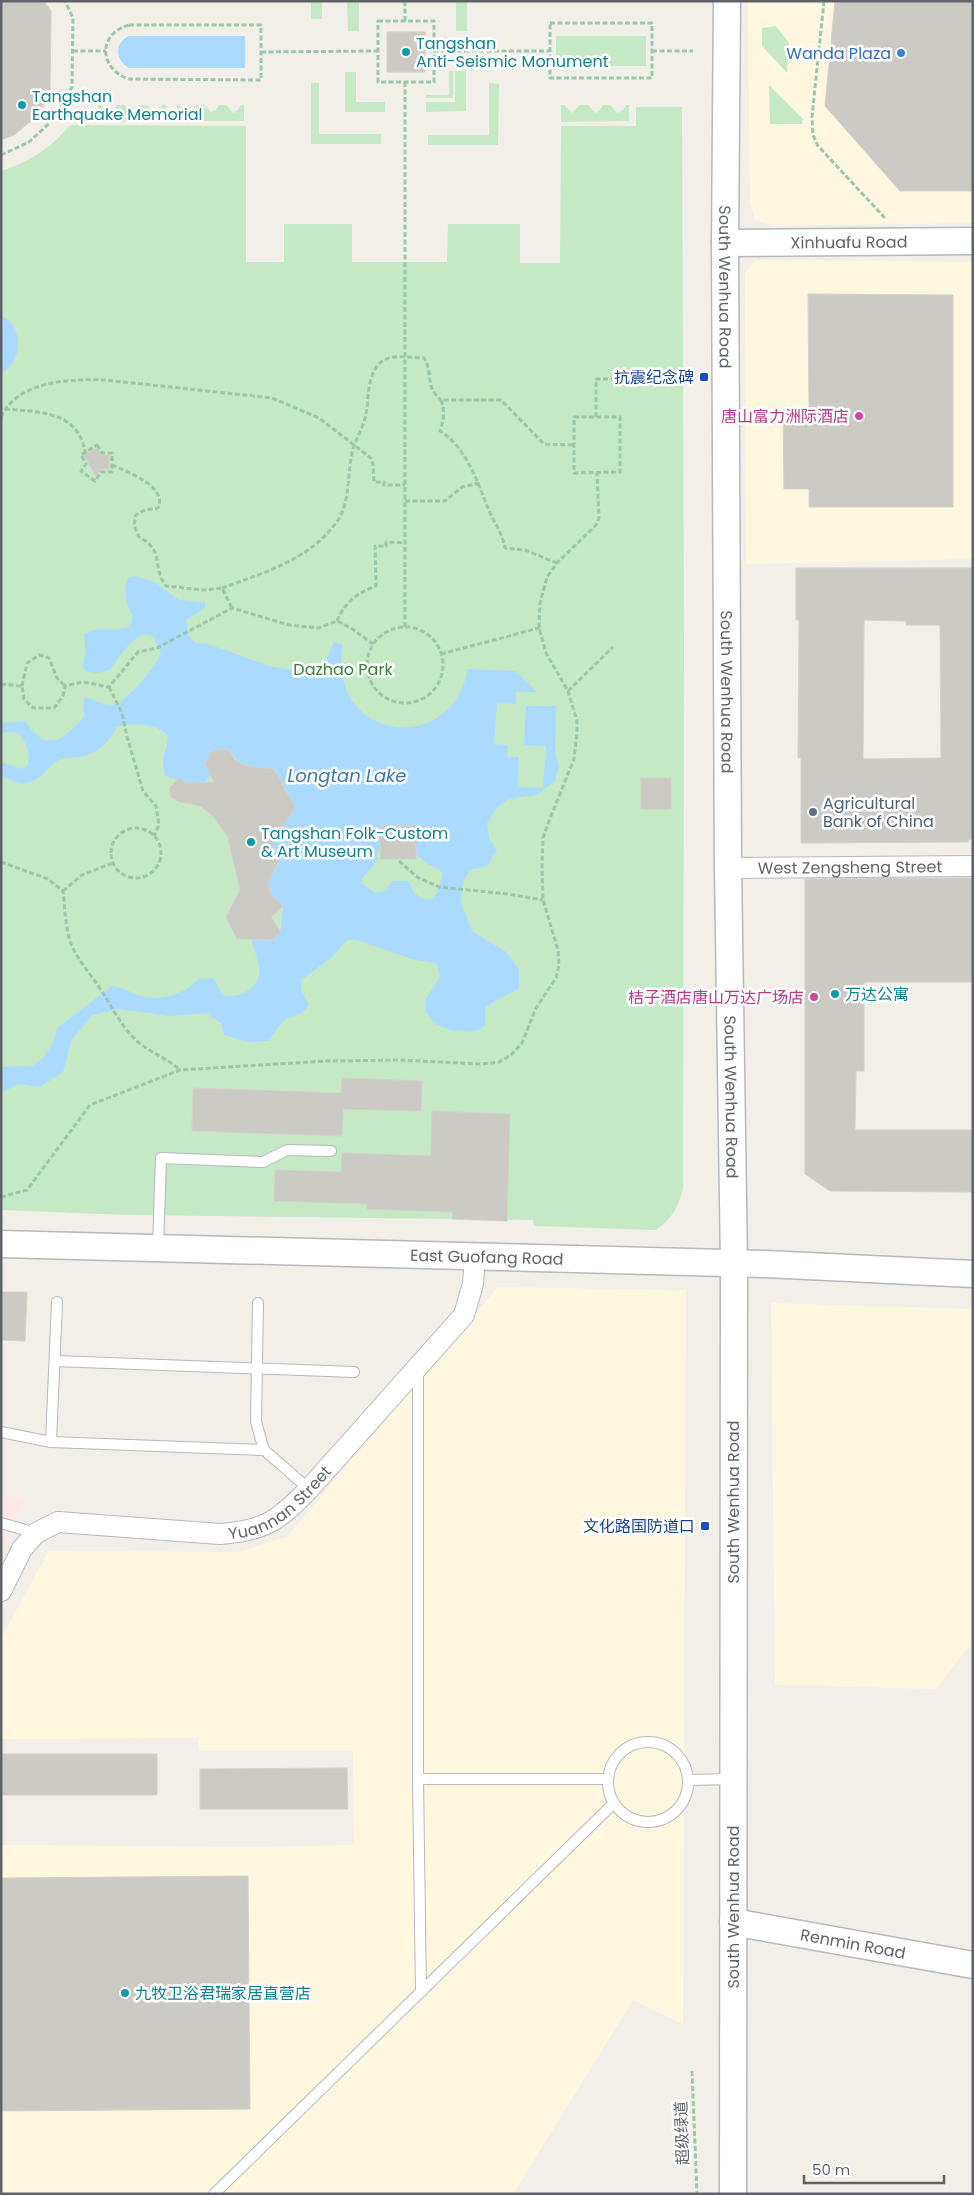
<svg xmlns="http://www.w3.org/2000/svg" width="974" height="2195" font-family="Poppins,'Noto Sans SC',sans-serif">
	<rect width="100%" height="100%" fill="#f1efe8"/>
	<path fill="#fef7e0" d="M748 1H973V223L772 226 755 219 750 202Z
		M755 260 973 262V559L746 564 745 273Z
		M498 1287 686 1290 683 2024 633 2000 513 2194H1V1845L259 1847 354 1845 353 1751H199L198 1738 1 1739V1638L49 1551 239 1552 287 1537Z
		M771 1303 973 1309V1641L936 1689 775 1685Z"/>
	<path fill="#fce8e6" d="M1 1496 24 1501 1 1550Z"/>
	<path fill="#c5e8c5" d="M311 1H322V19H311Z
		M347 1H372L359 2V31H348Z
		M456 1H467V31H456Z
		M776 26 789 43 787 73 762 46V28Z
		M556 36H646V66H556Z
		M449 71H453V98H426V95H449Z
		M455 71H466V111L426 112V102H455Z
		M345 72H356V102H385V112H345Z
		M311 83H319V134H381V144H311Z
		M489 83 499 84 498 145H428V135H489Z
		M769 85 803 119 802 124H770Z
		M98 105H101L109 113 114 111 117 105H125L127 110 132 113 137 110 140 105H147L154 113 159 110 162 105H166V122H98Z
		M177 105H180L182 110 188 113 193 110 196 105H204L211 112 216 110 219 105H226L233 113 238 110 241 105H244V121H177Z
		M561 105H564L572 113 580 105H588L595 113 600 110 603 105H610L617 113 623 110 626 105H629V121L561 122Z
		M636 107H682L684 646 683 1189C678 1207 672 1219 656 1230L534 1226 533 1220 129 1215 1 1210V171C30 162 51 148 70 125L246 126V262H284V224H352V262H447L448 224H520V263H560L561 126H636Z"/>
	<path fill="#aadaff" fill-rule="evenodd" d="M129 36H245V68H129C115 60 114 43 129 36Z
		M1 316C18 322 23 347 13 362 10 367 5 370 1 374Z
		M136 576 154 582 179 600 205 603V608L186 620 189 635 196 643 208 644 272 667 310 672 326 660 334 642 343 645C325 738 450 761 468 669L515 671 537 692H516V704L497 703 494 744 508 745 507 757H519L518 787 543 788 546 746 524 745 526 706H556L555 750 559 766 555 781 537 795 508 799 497 808 487 823 489 839 497 850 487 866 471 870 464 880 460 900 472 931 506 952 519 969V988L485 1007V1026L474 1032 450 1030 434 1023 426 1012 425 1000 440 977 437 964 412 959 356 940H347L331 958 301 980V990L309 1005 302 1013 284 1020 268 1041 248 1042 224 1035 221 1023 206 1013 171 1016 120 1009 92 1015 72 1039 63 1072 39 1087 18 1084 1 1093V1067L32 1066 43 1058 53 1043 57 1028 112 986C123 988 128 991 138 995 157 1003 186 994 199 979L214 978 222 995C239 1000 263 987 259 967 258 957 253 950 252 940H274L281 929 283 906 271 895 268 882 279 861 271 846 295 807 274 769C254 767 241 769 229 750L204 783H185L166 776C158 758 168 753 168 736 155 722 135 724 117 726 111 740 102 749 88 755 80 759 69 756 61 759 53 762 49 768 43 774 30 787 15 785 1 775V762L22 769 28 764C30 751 26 742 18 733L6 732 1 734V723L25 721C47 754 63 740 84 717L83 699 87 697C94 700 104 706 113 705 127 702 155 667 161 654L154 637C150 635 147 634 142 635 132 638 116 661 110 670L97 673 85 671 82 665 86 653 84 634C102 625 110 633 129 627L133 617C126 603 123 593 128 578ZM380 826H416V854L429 865 439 869 443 874 437 893 432 899C417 900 414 893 408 881H393L385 891 375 893 361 883C363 873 371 871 375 863 380 851 380 839 380 826Z"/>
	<path fill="#cccac5" stroke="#d6d1c6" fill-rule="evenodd" d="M1 1H44L51 11 50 95 36 117 14 135 1 140Z
		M835 1H973V191H900L825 106Z
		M387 32H425V72H387Z
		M808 294 953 295V507H809V489H784L783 409H809Z
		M97 448 101 455H109V469H101L96 476 84 455Z
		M796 568H973V836L968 842 801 843V758H798L799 620H796ZM864 620 906 621V625H940L941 758 863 759Z
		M212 750H229L235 760 246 766 274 769 295 807 271 846 279 861 268 882 271 895 283 906 271 917 280 931 274 940 237 939 226 917 240 890 228 837 213 816 200 806 180 802 171 797 169 788 179 778 185 783 214 782 205 764Z
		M641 778H671V809H641Z
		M380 826H416V859H380Z
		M973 878V982H864V1071H856L855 1130H973V1192L830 1191 805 1174V879Z
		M342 1078 422 1081 421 1111 343 1109 342 1136 192 1131 193 1088 341 1093Z
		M432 1111 510 1114 507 1221 452 1219 453 1212 367 1209V1204L274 1201 275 1170 341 1172 342 1153 431 1156Z
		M1 1292H27L25 1341 1 1340Z
		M1 1754H157V1795H1Z
		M347 1768 348 1809H200V1769Z
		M248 1876 250 2109 1 2111V1878Z"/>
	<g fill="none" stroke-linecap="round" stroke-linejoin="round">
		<g stroke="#b5b8bc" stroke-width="12">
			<path id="service" d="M158 1247 161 1158 263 1162 287 1150 331 1151
				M258 1303 256 1422 264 1450 309 1489
				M55 1361 354 1372
				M418 1369V1779L421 1992
				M1 1432 51 1442 264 1450
				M51 1442 57 1302
				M1 1523 36 1533
				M608 1782a40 40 0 1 1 80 0a40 40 0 1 1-80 0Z
				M418 1779H608
				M688 1780 732 1779
				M214 2194 614 1803"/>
		</g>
		<g stroke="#b5b8bc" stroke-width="22">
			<g id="minor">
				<path id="s1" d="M728 868 973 866"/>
				<path id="s2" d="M1 1591 22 1549 36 1533 58 1522 220 1534C265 1531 279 1520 309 1489L464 1315 473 1284 475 1257"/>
			</g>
		</g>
		<g stroke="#b5b8bc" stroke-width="29">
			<g id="tertiary">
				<path id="s3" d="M727 1 725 243 728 868 734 1265 733 2194"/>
				<path id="s4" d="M725 243 973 241"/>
				<path id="s5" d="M1 1244 766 1264 973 1274"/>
				<path id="s6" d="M733 1922 973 1965"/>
			</g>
		</g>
		<path stroke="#9cc7a9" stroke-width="3" stroke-dasharray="5 2.5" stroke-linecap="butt" d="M405 1V21
			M824 1 812 117 813 135 818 146 885 218
			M378 21H434V82H378Z
			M550 23H652V78H550Z
			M129 25H261V80L129 79C99 69 97 34 129 25Z
			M73 51H106
			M434 51H550
			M652 51H693
			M261 52 378 51
			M1 155 29 142 55 118 72 87 73 18 65 1
			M5 409C40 412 78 411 85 452
			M1 417C18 380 71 379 105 380L272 398 319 418 371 458 373 464 374 482H384V485H405
			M574 417H620V472L574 473Z
			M596 417V379H692
			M97 445 102 453H112V472H101L95 481 81 471 86 464 81 455Z
			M112 465C127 472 168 486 158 508L145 510 136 515 134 525 139 537C166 551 151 567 166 586L204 590 222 588 232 608
			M405 501H445L462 487 479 483
			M557 563 525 550 505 548C502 532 493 521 487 506 477 480 465 446 440 431 444 419 445 411 441 400H501L544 444 574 445
			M222 588C263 573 309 560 336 523 352 502 346 470 354 446 358 435 364 425 366 414 369 398 367 375 380 363 390 353 410 358 424 358 434 374 424 386 441 400
			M337 621C345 602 357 593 376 586L375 546H386V542L405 543
			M405 627V82
			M367 665a38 38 0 1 1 76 0a38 38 0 1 1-76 0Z
			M441 654 539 628
			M1 684 22 686 24 699 33 708H54L63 696 65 686 83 682 109 687 138 652 157 648 232 608 289 625 318 628 337 621 351 628 373 644
			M22 686 27 663 39 655 49 658 57 678 65 686
			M109 687 122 713 127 737 143 791 156 806 159 825 154 836
			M568 691 613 647
			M111 853a25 25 0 1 1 50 0a25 25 0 1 1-50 0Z
			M399 861 417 877 439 887 508 894 543 900
			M1 862 48 879 63 891C65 907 65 925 70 941 75 956 85 967 94 980 108 998 117 1021 133 1037 147 1052 166 1057 180 1070
			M63 891 82 875 113 863
			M1 1197 27 1190 90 1105 180 1070 326 1061 399 1060 481 1064 499 1062 511 1055 522 1043 536 1008 556 978 559 965 558 950 543 900 542 868 543 838 547 826 574 759 577 732V721L568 691 546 653 539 628 540 603 547 577 557 563 596 525 599 518 597 473
			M692 2071 697 2194"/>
		<use href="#service" stroke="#fff" stroke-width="10"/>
		<use href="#minor" stroke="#fff" stroke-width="20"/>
		<use href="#tertiary" stroke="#fff" stroke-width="26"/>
	</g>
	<g fill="#0f9aa8" stroke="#fff" stroke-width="2">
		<circle cx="406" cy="52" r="5"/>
		<circle cx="22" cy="105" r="5"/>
		<circle cx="251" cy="842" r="5"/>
		<circle cx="835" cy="994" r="5"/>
		<circle cx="125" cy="1993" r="5"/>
	</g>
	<circle fill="#3f7fe0" stroke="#fff" stroke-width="2" cx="901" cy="53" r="5"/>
	<g fill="#1a4fb4" stroke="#fff" stroke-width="2">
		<rect x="699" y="372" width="10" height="10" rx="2.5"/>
		<rect x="700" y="1521" width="10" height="10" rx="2.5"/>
	</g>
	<g fill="#d1479c" stroke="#fff" stroke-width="2">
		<circle cx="859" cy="416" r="5"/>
		<circle cx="814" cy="997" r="5"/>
	</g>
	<circle fill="#5c6f8a" stroke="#fff" stroke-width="2" cx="813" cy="812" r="5"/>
	<g text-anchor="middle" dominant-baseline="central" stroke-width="5" stroke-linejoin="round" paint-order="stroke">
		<g font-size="16" fill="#0d838f" stroke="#fff" text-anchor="start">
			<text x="416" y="43">Tangshan<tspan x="416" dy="18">Anti-Seismic Monument</tspan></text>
			<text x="32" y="96">Tangshan<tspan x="32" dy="18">Earthquake Memorial</tspan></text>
			<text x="261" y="833">Tangshan Folk-Custom<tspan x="261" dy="18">&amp; Art Museum</tspan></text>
			<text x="845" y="994">万达公寓</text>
			<text x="135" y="1993">九牧卫浴君瑞家居直营店</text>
		</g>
		<g font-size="16" fill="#366cbe" stroke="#fff" text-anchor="end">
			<text x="891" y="53">Wanda Plaza</text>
		</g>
		<g font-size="16" fill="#5f6368" stroke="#fff">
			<text stroke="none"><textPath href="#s4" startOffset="124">Xinhuafu Road</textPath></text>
			<text stroke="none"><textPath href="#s3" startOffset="286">South Wenhua Road</textPath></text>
			<text stroke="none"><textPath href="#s3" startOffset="691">South Wenhua Road</textPath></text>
			<text stroke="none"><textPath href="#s1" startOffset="122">West Zengsheng Street</textPath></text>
			<text stroke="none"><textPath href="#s3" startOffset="1096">South Wenhua Road</textPath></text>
			<text stroke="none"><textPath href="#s5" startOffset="486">East Guofang Road</textPath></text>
			<text stroke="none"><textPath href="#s2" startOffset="325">Yuannan Street</textPath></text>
			<text transform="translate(733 1502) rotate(-90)">South Wenhua Road</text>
			<text transform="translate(733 1907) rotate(-90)">South Wenhua Road</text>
			<text stroke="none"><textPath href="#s6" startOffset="122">Renmin Road</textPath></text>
			<text transform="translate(682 2133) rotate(-92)">超级绿道</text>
		</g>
		<g font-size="16" fill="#164399" stroke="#fff" text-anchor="end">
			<text x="694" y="377">抗震纪念碑</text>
			<text x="695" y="1526">文化路国防道口</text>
		</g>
		<g font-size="16" fill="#b23c85" stroke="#fff" text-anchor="end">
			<text x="849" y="416">唐山富力洲际酒店</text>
			<text x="804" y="997">桔子酒店唐山万达广场店</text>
		</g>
		<g font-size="16" fill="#348238" stroke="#fff">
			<text x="343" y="669">Dazhao Park</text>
		</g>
		<g font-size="16" fill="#4e5e75" stroke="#fff" text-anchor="start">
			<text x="823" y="803">Agricultural<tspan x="823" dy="18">Bank of China</tspan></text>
		</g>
		<g font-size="18" font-style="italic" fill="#4174aa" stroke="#fff">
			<text x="347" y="775">Longtan Lake</text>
		</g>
	</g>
	<rect width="974" height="2195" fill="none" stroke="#5f6368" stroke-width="5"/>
	<path d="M804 2175v8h140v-8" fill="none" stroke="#5f6368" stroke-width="2.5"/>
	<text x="812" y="2175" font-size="15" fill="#5f6368" stroke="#ffffff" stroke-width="4" paint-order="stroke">50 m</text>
</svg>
